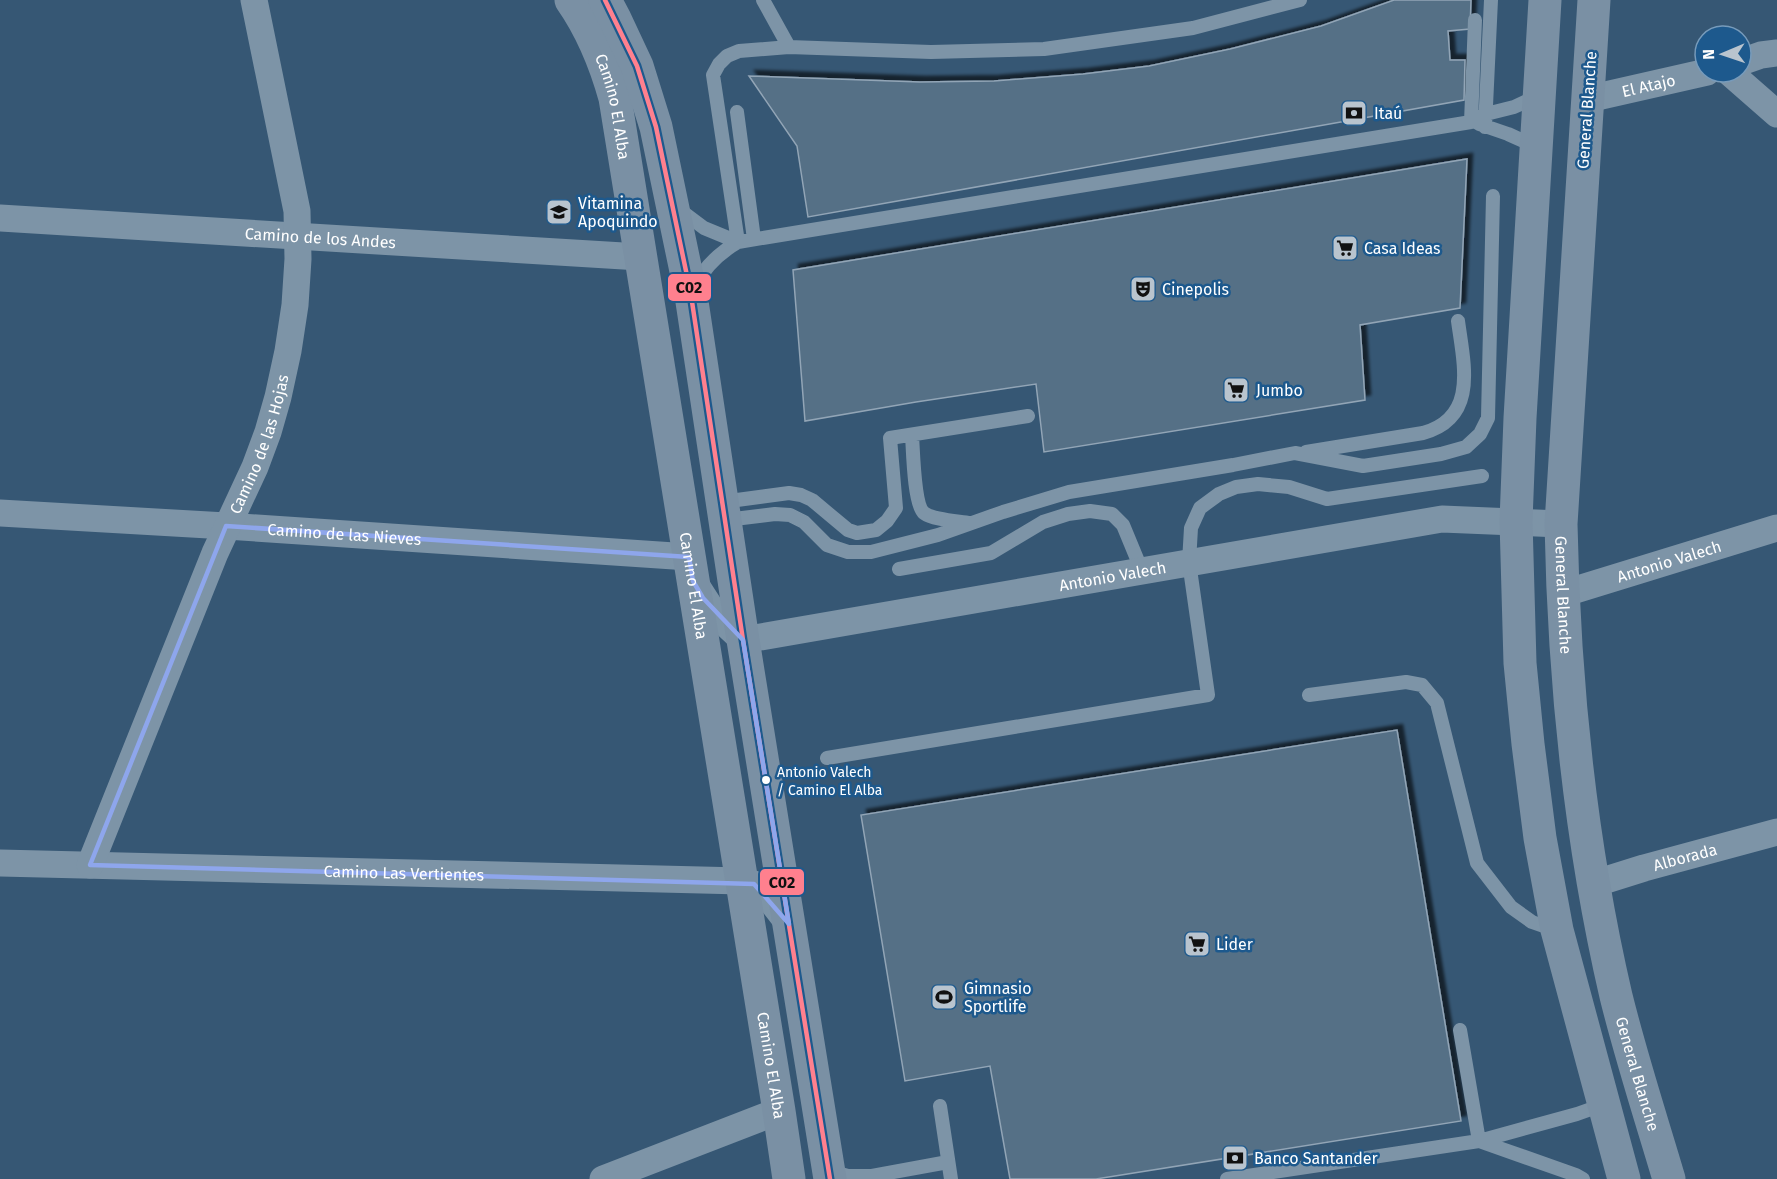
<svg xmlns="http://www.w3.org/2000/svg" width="1777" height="1179" font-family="'Fira Sans',sans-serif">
	<defs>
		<filter id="shadow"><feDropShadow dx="5.5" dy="-5.5" stdDeviation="1.5" flood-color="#0009"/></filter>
	</defs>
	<rect width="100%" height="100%" fill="#365774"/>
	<path fill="#546f86" stroke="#92a5b6" stroke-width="1.5" filter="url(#shadow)" d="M1394 0H1471L1470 29 1448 31 1450 60H1465L1464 100 808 217 797 146 749 76 920 82 994 81 1083 74 1149 66 1230 49 1321 26Z
		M1467 159 1460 308 1360 325 1365 400 1044 452 1036 384 916 402 805 421 793 270Z
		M1397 730 1461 1121 1096 1179H1010L990 1066 905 1081 861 815Z"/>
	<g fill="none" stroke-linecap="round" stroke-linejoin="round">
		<path stroke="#7d94a7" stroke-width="14" d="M763 0 789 47
			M737 112 754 239
			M1471 122 1475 20
			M1479 124 1508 134 1537 147
			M1485 127 1491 0
			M680 210 704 228 738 242
			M738 242 713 75 719 64 727 56 739 51 789 47 931 52 1044 49 1193 28 1300 0
			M695 286C705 266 719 253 738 242L1471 122 1486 114 1514 107 1538 96
			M912 435C913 449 914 505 924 513 933 520 958 521 970 523
			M1306 452 1423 433C1478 418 1464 365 1458 321
			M722 502 789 493 801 495 812 500 848 530 857 533 876 530 887 521 896 508 890 438 1028 416
			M726 520 775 514 790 515 804 522 827 545 848 552H871L938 535 1003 512 1069 492 1233 465 1295 453 1363 466 1441 454 1466 447 1480 434 1488 418 1493 196
			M899 569 991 553 1043 522 1068 514 1090 511 1112 514 1123 525 1142 571
			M1309 695 1406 682 1422 685 1437 703 1477 863 1511 907 1532 922 1555 930
			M827 758 1208 695 1189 562 1191 528 1200 508 1219 494 1236 487 1258 484 1289 487 1327 499 1482 476
			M1460 1030 1479 1141
			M940 1106 951 1179
			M1479 1141 1576 1175 1583 1179
			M830 1171 848 1176H872L948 1162
			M1227 1179 1479 1141 1577 1114 1605 1104"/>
		<g stroke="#7d94a7" stroke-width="27">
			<path d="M1741 62 1761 55 1777 53"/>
			<path d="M1729 72 1777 114"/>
			<path id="s1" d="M1588 99 1707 72"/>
			<path id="s2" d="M0 218 640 257"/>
			<path id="s3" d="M0 513 226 526 689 557"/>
			<path id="s4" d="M696 585 714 613 743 640 1442 519 1561 524"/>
			<path id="s5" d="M1562 594 1777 528"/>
			<path id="s6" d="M0 863 742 881 754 884 761 888 789 924"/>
			<path id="s7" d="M90 865 215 553 255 467 268 432 278 397 288 351 295 305 298 259 297 211 254 0"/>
			<path id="s8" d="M1593 884 1644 868 1777 832"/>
			<path d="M603 1179 779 1111"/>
		</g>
		<g stroke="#7a90a4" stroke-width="33">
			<path id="s9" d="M571 0C592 30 605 62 615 98L779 1111 789 1179"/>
			<path d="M605 0 615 19 637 66 656 127 691 295 743 640 830 1179"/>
			<path d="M1545 0 1520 418 1516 521 1520 663 1528 744 1540 838 1557 930 1624 1179"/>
			<path id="s10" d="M1594 0 1561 524C1564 683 1580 841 1616 996 1631 1057 1651 1118 1669 1179"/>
		</g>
		<g stroke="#1d598d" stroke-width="9">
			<path id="bus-1" d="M605 0 637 66 656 127 691 295 743 640 830 1179"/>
		</g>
		<use href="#bus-1" stroke="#ff808e" stroke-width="4.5"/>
	</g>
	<path fill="none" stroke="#8ea6ec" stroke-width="4.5" stroke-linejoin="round" d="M226 526 689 557 693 581 703 598 743 640 789 924 754 884 90 865Z"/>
	<defs>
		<g id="bank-square" transform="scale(1.35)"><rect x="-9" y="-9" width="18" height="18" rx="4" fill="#b9c4ce" stroke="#1d598d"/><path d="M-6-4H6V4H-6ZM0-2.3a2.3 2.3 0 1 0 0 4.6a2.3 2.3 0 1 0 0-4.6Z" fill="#111"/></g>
		<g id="school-square" transform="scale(1.35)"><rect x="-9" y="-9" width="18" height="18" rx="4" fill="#b9c4ce" stroke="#1d598d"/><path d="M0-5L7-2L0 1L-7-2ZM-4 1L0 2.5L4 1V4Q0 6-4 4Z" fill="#111"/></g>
		<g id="supermarket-square" transform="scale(1.35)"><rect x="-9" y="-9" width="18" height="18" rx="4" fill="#b9c4ce" stroke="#1d598d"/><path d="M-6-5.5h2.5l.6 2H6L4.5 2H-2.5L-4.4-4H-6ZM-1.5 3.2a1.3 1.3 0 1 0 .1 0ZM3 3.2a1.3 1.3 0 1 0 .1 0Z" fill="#111"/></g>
		<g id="theatre-square" transform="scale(1.35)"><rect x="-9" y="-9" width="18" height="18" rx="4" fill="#b9c4ce" stroke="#1d598d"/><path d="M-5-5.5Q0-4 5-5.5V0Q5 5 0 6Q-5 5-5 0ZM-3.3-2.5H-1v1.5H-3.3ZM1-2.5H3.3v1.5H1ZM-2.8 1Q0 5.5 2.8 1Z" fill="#111"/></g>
		<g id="stadium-square" transform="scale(1.35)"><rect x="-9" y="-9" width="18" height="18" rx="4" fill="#b9c4ce" stroke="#1d598d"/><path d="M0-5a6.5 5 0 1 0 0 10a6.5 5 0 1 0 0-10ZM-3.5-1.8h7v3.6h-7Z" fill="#111"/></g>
	</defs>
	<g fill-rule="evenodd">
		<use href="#bank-square" x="1354" y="113"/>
		<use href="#school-square" x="559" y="212"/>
		<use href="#supermarket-square" x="1345" y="248"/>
		<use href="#theatre-square" x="1143" y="289"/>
		<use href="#supermarket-square" x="1236" y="390"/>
		<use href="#supermarket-square" x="1197" y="944"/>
		<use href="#stadium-square" x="944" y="997"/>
		<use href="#bank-square" x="1235" y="1158"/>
	</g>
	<circle fill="#fff" stroke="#1d598d" stroke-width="2" cx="766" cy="780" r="5"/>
	<g text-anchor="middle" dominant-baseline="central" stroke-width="5" stroke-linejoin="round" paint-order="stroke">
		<g font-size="14" fill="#fff" stroke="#1d598d" text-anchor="start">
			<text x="777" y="772">Antonio Valech<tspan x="777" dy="18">/ Camino El Alba</tspan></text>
		</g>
		<g font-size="16" fill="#fff" stroke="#1d598d">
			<text stroke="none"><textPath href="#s1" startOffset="62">El Atajo</textPath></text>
			<text stroke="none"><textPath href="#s9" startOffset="116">Camino El Alba</textPath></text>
			<text transform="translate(1587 110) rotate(-86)">General Blanche</text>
			<text stroke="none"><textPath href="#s2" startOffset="321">Camino de los Andes</textPath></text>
			<text stroke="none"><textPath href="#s7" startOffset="454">Camino de las Hojas</textPath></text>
			<text stroke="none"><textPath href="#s3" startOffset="345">Camino de las Nieves</textPath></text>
			<text stroke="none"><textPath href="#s5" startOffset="112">Antonio Valech</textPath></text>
			<text stroke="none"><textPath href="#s4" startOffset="448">Antonio Valech</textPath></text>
			<text stroke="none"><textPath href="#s9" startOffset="602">Camino El Alba</textPath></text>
			<text stroke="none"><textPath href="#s10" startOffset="596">General Blanche</textPath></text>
			<text stroke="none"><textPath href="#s8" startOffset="96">Alborada</textPath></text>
			<text stroke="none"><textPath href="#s6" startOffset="404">Camino Las Vertientes</textPath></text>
			<text stroke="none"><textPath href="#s9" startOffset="1088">Camino El Alba</textPath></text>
			<text stroke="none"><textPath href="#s10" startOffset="1082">General Blanche</textPath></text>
		</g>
		<g font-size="16" fill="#fff" stroke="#1d598d" text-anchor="start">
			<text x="1374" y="113">Itaú</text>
			<text x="578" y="203">Vitamina<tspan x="578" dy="18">Apoquindo</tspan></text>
			<text x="1364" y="248">Casa Ideas</text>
			<text x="1162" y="289">Cinepolis</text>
			<text x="1256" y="390">Jumbo</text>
			<text x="1216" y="944">Lider</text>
			<text x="964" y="988">Gimnasio<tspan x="964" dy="18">Sportlife</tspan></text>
			<text x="1254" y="1158">Banco Santander</text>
		</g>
	</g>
	<g stroke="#1d598d" stroke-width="2">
		<rect x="667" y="273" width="45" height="29" rx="6" fill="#ff808e"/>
		<rect x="759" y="868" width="46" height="28" rx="6" fill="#ff808e"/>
	</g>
	<g font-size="16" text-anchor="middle" font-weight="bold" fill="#111">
		<text x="689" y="293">C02</text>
		<text x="782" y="888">C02</text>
	</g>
	<g transform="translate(1723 54) rotate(268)"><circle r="28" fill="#1d598d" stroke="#779bbb" stroke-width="1.5"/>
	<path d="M0-4.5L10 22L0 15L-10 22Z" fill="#b9c4ce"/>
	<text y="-9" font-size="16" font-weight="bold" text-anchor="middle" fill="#ffffff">N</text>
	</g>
</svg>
